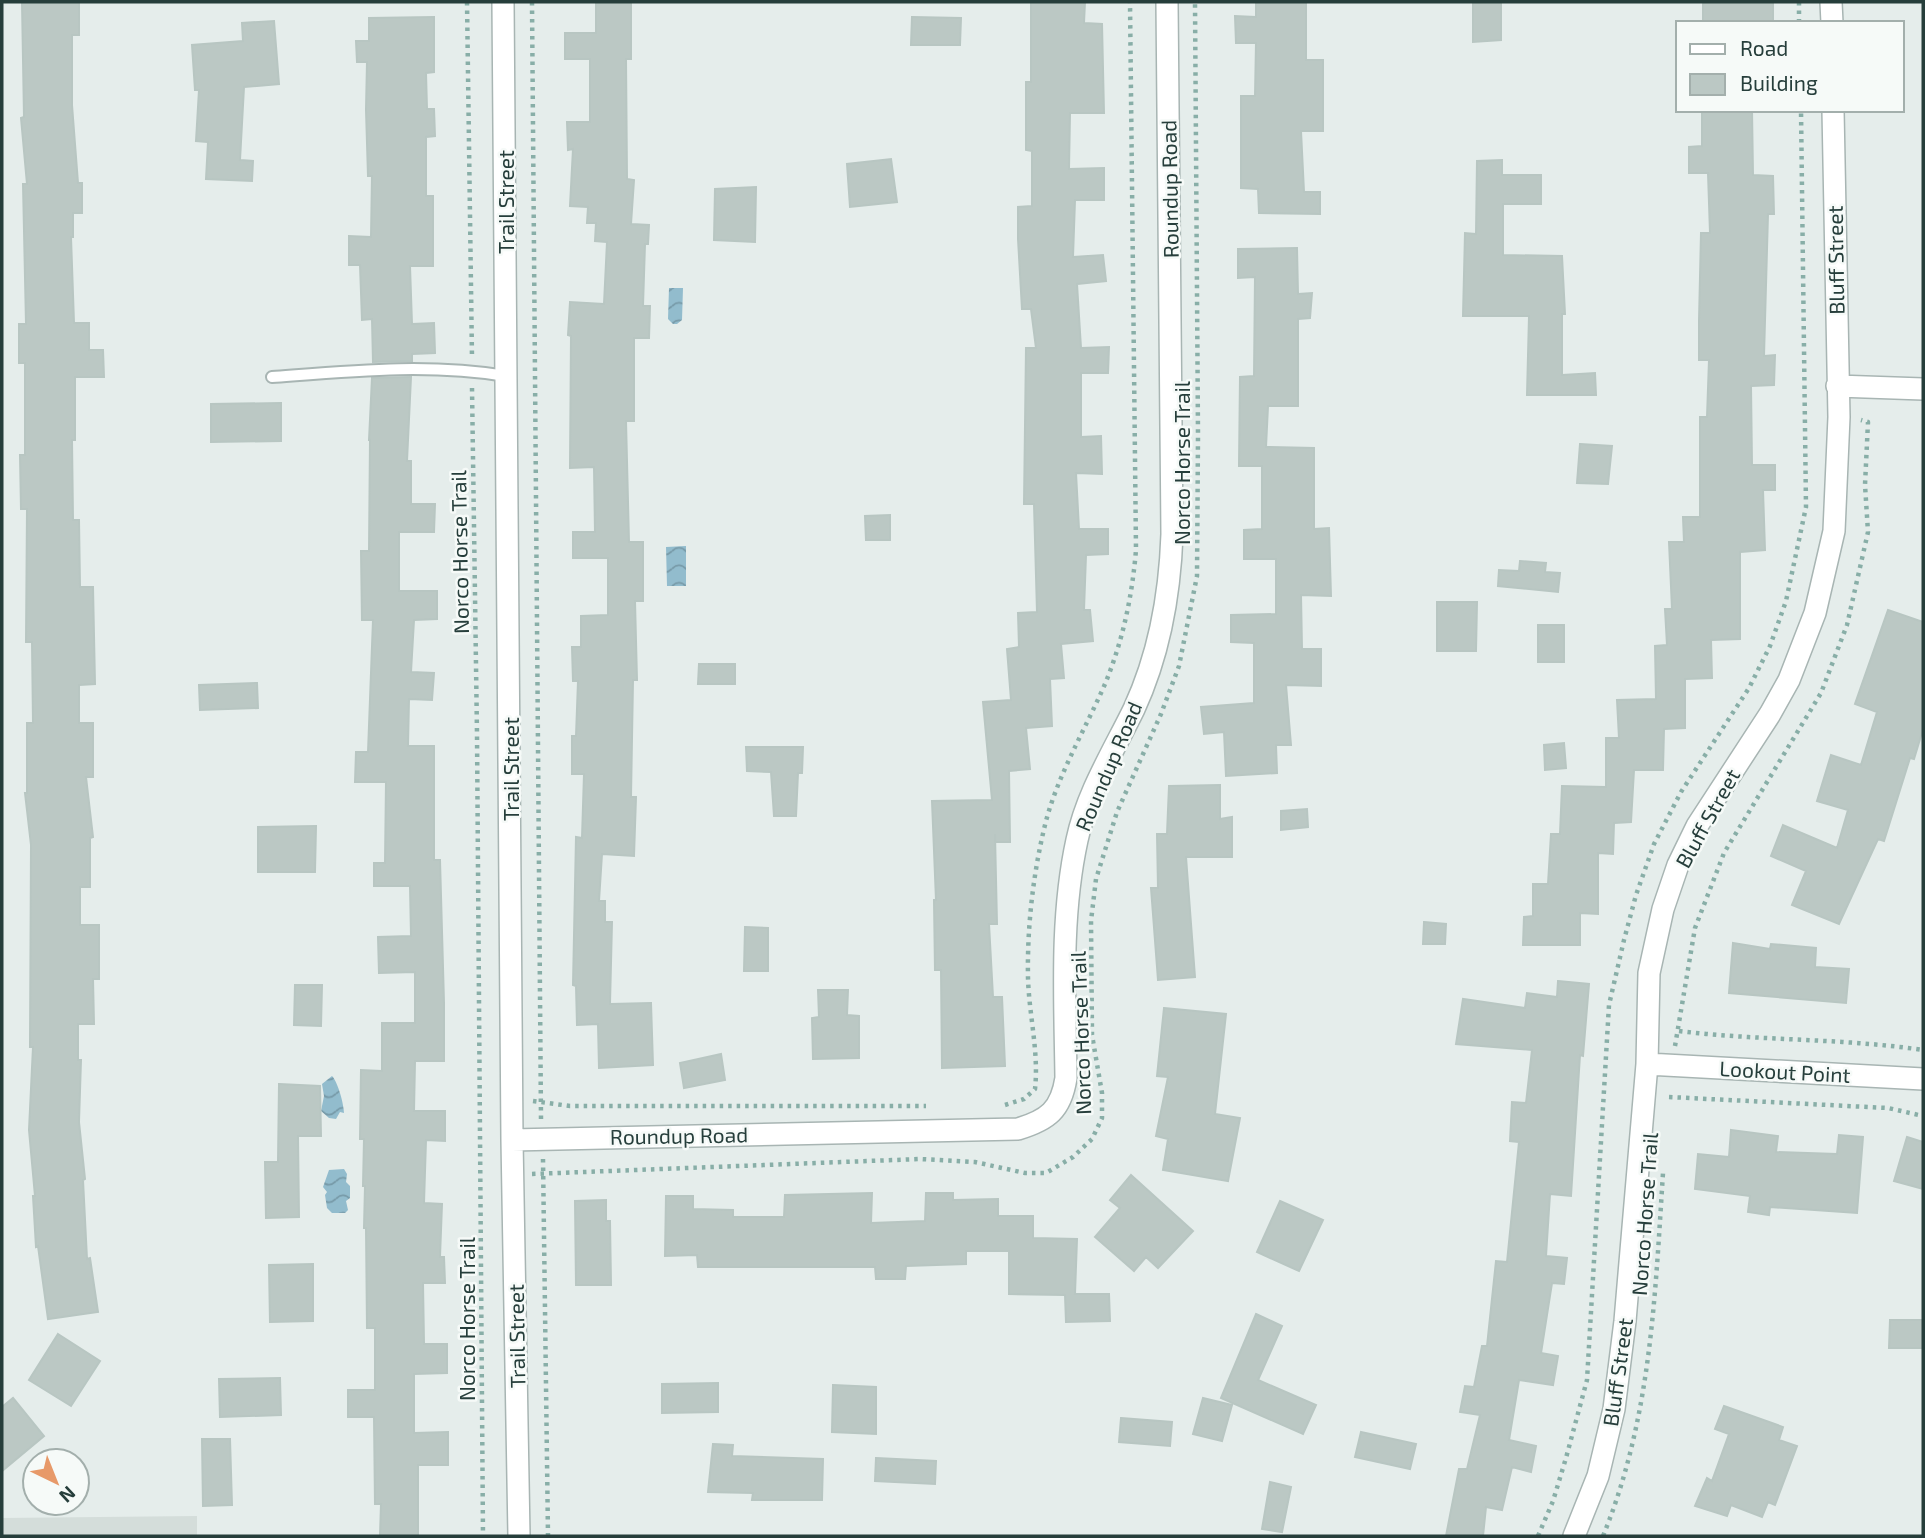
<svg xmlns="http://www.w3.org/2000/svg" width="1925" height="1538" font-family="'Exo 2',sans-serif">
	<defs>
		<pattern id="water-waves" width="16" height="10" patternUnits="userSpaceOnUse" patternTransform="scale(1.75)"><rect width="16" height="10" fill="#92bccd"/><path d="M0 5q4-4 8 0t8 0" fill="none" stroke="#779aa8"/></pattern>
	</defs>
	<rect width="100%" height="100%" fill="#e5edeb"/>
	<path fill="#d4ddda" d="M197 1516V1536H2V1518Z"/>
	<path fill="url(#water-waves)" d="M669 288H683L682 320 677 324H673L668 319Z
		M686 546V586H667L666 547Z
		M332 1076C338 1082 344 1105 344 1113L340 1112 336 1119 329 1118 321 1111 324 1096 322 1084Z
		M344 1169 347 1174 346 1182 350 1186V1198L346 1201 348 1210 345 1213H332L327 1208 325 1195 327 1192 323 1187 329 1170Z"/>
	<path fill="#bbc8c4" stroke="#b8c6c2" stroke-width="2" d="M22 2H79V35H72V105L78 183H82V213H73V237H71L74 323H89V350H103L104 377H75V440H72L73 520H79L80 587H93L95 684 79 685V723H93V777H86L93 837 90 838V887H80V925H99V979H93L94 1024H78V1060H81L79 1122 85 1179 83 1180 87 1259 90 1258 98 1312 48 1319 38 1246 36 1247 33 1196H35L29 1130 33 1047H30L31 845 25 793H27V723H33L32 642H26L27 509H21L20 455H25V363H19V324H26L23 184H27L21 118 24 117Z
		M596 2H631V59H626L627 179 634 180 631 224 649 225 648 244H645L643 306H650L649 338H634V421H626L629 542H643V601H635L637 680H633L631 797H636L634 856 602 854 599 901H605V922H612L610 1004 651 1003 653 1065 599 1068 598 1024 577 1025 576 986 573 985 576 837 582 838 584 774H572V736H576L578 681H573L572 647H581V616L608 615V558H573V532H595L594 467 570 468 571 336 568 335 570 302 604 304 607 242 595 241 596 223H587L588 207 570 206 573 149 568 150 567 122H590V59H565V33H596Z
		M1031 2H1085L1084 23 1102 24 1104 113H1070L1069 169 1104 168V200H1075L1073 257 1103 255 1106 281 1077 284 1081 348 1109 347 1108 373H1081V437L1101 436 1102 474 1076 473 1079 529H1108V554L1086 555 1084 610H1090L1093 641 1061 644 1064 678 1050 679 1052 726 1026 728 1030 769 1009 771 1010 842H995V834L997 924H989L993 997H1002L1005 1066 942 1068 941 970H935L934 900H936L932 801 992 800 983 702 1011 700 1007 649 1019 647 1018 613 1037 612 1034 504H1024L1026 348H1036L1031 309H1022L1018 239V207L1032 206V151L1026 150V82H1031Z
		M1256 2H1306V60H1323V131H1301L1304 192H1320V214L1259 213 1258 189 1241 188V96H1255L1256 43H1236L1235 16 1256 17Z
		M1487 2H1501V40L1473 42V3Z
		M1705 2H1773V23H1703V4Z
		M434 17V72L426 73 427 109H434L435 136 426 137V196H433V266H410L412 324 434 323 435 353 412 354V361L373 362 372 319 362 320 360 265H349V236L371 237 372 176H368L366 110 367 62H357L356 41H369V18Z
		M912 17 961 18 960 45H911Z
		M274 21 279 84 244 87 240 160 253 161 252 181 206 179 208 142 196 141 199 90H195L192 45 243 41 242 23Z
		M1702 110H1752L1753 175 1773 176 1774 214H1768L1764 356 1775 355 1774 385 1751 386 1752 465H1775V490H1763L1765 550 1740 552V639L1711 640 1712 678 1685 679V728L1664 729 1663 770H1634L1631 822 1614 823 1613 854 1598 853V914L1580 913V945H1523L1524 917 1533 916V884H1548L1551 834H1560L1562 786 1606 787V738H1619L1617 700 1656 699 1655 646 1667 645 1665 609H1672L1669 542H1684L1683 517H1700V417H1707L1709 360H1699V321L1701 233H1710L1708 173H1689V147L1702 146Z
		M891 159 897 202 850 207 847 164Z
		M1502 160V175H1541V204H1503V255L1562 256 1565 314H1562V375L1595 373 1596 395H1527L1529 316H1463L1465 233 1476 234 1477 161Z
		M756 187 755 242 714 240 715 189Z
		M1297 248 1298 294 1312 293 1310 318 1298 319V406H1268L1266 447 1314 448V529L1329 528 1331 596 1301 595 1302 649H1321V686L1286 685 1291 745H1276L1277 773 1226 776 1224 732 1204 734 1201 707 1254 703V643L1231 642V615L1276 614V559H1244V530L1262 529V466H1239L1240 377 1254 376 1255 277 1238 278V249Z
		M411 377 407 461H411V504H435L434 532H399V591H437V619L414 620 411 672 434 673 432 700 409 699 408 746H434V860H440L444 1003V1061H415L414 1111H445V1141L426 1140 424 1203 442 1204 440 1257H444L445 1283H423L424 1344H447V1373L414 1374V1433L448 1432V1465H418V1536H380L381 1504H375L374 1417H348V1390H375V1328H367L366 1228H364L365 1186H363L364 1139H360L361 1070 382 1071V1023H415V972L379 973 378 937 411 936 410 886H374V863H385L386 782H355L356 752H368L373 620H362L361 551H369L370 440H369L372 378Z
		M281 403V441L211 442V404Z
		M1580 444 1612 446 1608 484 1577 483Z
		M890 515V540H866L865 516Z
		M1520 561 1546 563 1545 572 1560 573 1558 592 1498 586 1499 570 1519 571Z
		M1437 602H1477L1476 651H1437Z
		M1888 610 1923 622V729L1914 759 1910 758 1884 841 1878 839 1839 924 1792 905 1806 871 1771 856 1783 825 1837 848 1848 810 1817 801 1831 755 1861 765 1877 712 1855 704Z
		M1538 625H1564V662H1538Z
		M699 664H735V684H698Z
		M257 683 258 708 200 710 199 685Z
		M1564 743 1566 768 1545 770 1544 745Z
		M746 747H803L802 773H798L796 816H774L771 772 747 771Z
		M1220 785V819L1232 817V857H1186L1195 977 1158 980 1151 888H1158L1157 834H1167L1169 786Z
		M1307 809 1308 827 1281 830V811Z
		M316 826 315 872H258V827Z
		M1424 922 1446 924 1445 944H1423Z
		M745 927 768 928V971H744Z
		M1733 943 1770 949 1771 944 1816 948 1815 967 1849 969 1846 1003 1729 993Z
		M1558 981 1589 984 1583 1056 1580 1055 1571 1196 1550 1194 1546 1256 1567 1258 1564 1284 1552 1283 1541 1353 1558 1356 1553 1385 1519 1380 1509 1440 1536 1446 1531 1472 1512 1467 1502 1510 1486 1507 1483 1536H1446L1459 1469H1467L1480 1415 1460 1412 1465 1386 1474 1387 1482 1346H1487L1496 1261 1507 1262 1519 1142 1510 1141 1512 1102 1526 1103 1532 1050 1456 1044 1463 999 1525 1008 1527 993 1557 997Z
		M295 985H322L321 1026 294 1025Z
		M818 990H848L847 1015 859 1016V1058L813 1059 812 1018 819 1017Z
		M1164 1008 1226 1014 1215 1114 1240 1118 1228 1181 1163 1170 1168 1139 1156 1136 1168 1077 1157 1076Z
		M721 1054 725 1080 684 1088 680 1063Z
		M279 1084 320 1086 321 1136H298L299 1217 266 1218 265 1162H278Z
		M1731 1130 1778 1136 1776 1152 1837 1154 1839 1135 1863 1137 1857 1213 1770 1207 1769 1215 1748 1212 1750 1196 1695 1189 1698 1154 1729 1157Z
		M1907 1137 1923 1142V1189L1894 1181Z
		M1131 1175 1193 1231 1158 1268 1146 1257 1134 1271 1095 1237 1120 1208 1110 1200Z
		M872 1193 871 1223 925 1221 926 1193H953V1200L998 1199V1216H1033V1238L1077 1239 1075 1294H1109L1110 1321 1066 1322 1065 1295 1009 1294V1251H966V1264L906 1266 905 1279H876L875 1267H698L697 1255 665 1256 666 1196H693V1209L733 1210V1217H784L785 1195Z
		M606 1200V1221H610L611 1285H576L575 1201Z
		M1280 1201 1323 1220 1299 1271 1257 1252Z
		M313 1264V1321L270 1322 269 1265Z
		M1256 1314 1282 1326 1258 1380 1316 1405 1303 1434 1221 1398Z
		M1890 1320H1923V1348H1889Z
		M58 1334 100 1361 71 1406 29 1380Z
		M280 1378 281 1415 220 1417 219 1379Z
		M718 1383V1412L662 1413V1384Z
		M833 1385 876 1387V1434L832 1432Z
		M13 1398 44 1436 2 1471V1407Z
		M1203 1398 1232 1405 1222 1441 1193 1434Z
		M1724 1406 1783 1427 1779 1440 1797 1446 1775 1505 1768 1502 1762 1517 1731 1505 1727 1516 1695 1506 1707 1478 1712 1481 1729 1434 1715 1429Z
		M1121 1418 1172 1422 1170 1446 1119 1442Z
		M1361 1432 1416 1444 1410 1469 1355 1457Z
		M202 1439H230L232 1505 203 1506Z
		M713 1444 733 1445 732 1456 823 1459 822 1500H752L753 1493 708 1492Z
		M876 1458 936 1461 935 1484 875 1481Z
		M1270 1482 1291 1487 1282 1532 1262 1529Z"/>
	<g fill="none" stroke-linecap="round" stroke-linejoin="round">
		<g stroke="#a8b5b3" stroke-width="14">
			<path id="service" d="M272 377C350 371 428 363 506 376"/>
		</g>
		<g stroke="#a8b5b3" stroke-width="24">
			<path id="minor" d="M503 2 512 1140 519 1536
				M1831 2 1832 23
				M1837 386 1923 389
				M1647 1064 1923 1079
				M512 1140 1018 1129C1048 1120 1061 1110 1066 1078 1065 999 1060 918 1077 840 1087 793 1113 752 1134 709 1159 655 1170 593 1172 534L1167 2
				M1574 1536 1598 1476 1614 1409 1625 1321 1647 1064 1649 973 1663 909 1678 865 1697 826 1770 714 1789 680 1815 613 1834 531 1839 417 1833 110"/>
		</g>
		<path stroke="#88aea7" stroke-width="4.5" stroke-dasharray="3.5 5" stroke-linecap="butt" d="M467 2 472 358
			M532 2 541 1119
			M1799 2V23
			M472 388 477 734 483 1536
			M1679 1031C1760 1041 1842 1038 1923 1050
			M1675 1046 1695 928 1724 853 1821 693 1847 625 1868 532 1865 485 1868 422 1861 420
			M1669 1097 1888 1108 1923 1116
			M533 1101 570 1106H926
			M1005 1105 1024 1099 1035 1089C1039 1052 1029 1015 1028 978 1027 928 1033 874 1045 825 1057 776 1085 730 1105 684 1123 640 1132 597 1136 550L1130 2
			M543 1159 548 1536
			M532 1174 920 1159 975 1162 1025 1173H1046L1073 1157 1092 1139 1102 1118V1093L1092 1035 1091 921 1096 879 1117 812 1161 714 1179 666 1197 576 1198 435 1195 2
			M1538 1536 1553 1501 1566 1458 1587 1380 1609 1005 1624 940 1636 895 1654 844 1681 792 1749 688 1770 646 1786 601 1806 507 1801 110
			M1603 1536C1651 1419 1655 1297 1663 1173"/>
		<use href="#service" stroke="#fff" stroke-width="10"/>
		<use href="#minor" stroke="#fff" stroke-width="21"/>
	</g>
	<g text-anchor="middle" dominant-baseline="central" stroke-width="5" stroke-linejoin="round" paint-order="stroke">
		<g font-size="21" fill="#263e3b" stroke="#f6faf8">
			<text transform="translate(1169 189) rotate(-91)">Roundup Road</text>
			<text transform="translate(505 202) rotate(-90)">Trail Street</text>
			<text transform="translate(1835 260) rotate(-91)">Bluff Street</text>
			<text transform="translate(1181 463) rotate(-90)">Norco Horse Trail</text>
			<text transform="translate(459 552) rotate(-91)">Norco Horse Trail</text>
			<text transform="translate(1108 766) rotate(-67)">Roundup Road</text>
			<text transform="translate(510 769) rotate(-90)">Trail Street</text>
			<text transform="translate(1707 818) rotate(-61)">Bluff Street</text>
			<text transform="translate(1080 1033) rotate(-92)">Norco Horse Trail</text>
			<text transform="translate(1785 1071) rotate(3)">Lookout Point</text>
			<text transform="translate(679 1135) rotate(-1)">Roundup Road</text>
			<text transform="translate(1644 1214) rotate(-86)">Norco Horse Trail</text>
			<text transform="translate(466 1319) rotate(-90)">Norco Horse Trail</text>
			<text transform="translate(516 1336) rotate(-91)">Trail Street</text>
			<text transform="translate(1617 1372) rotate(-82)">Bluff Street</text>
		</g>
	</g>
	<rect width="1925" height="1538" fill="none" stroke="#263e3b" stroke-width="7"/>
	<rect x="1676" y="21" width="228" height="91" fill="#f6faf8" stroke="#a3afac" stroke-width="2"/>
	<rect x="1690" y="44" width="35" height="10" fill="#ffffff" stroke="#a3afac" stroke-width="2"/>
	<text x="1740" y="56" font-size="21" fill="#263e3b">Road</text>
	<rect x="1690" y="74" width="35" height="21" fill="#bbc8c4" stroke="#a3afac" stroke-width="2"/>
	<text x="1740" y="91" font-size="21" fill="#263e3b">Building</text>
	<g transform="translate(56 1482) rotate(137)"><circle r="33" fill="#f6faf8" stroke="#a3afac" stroke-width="2"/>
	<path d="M0-5L12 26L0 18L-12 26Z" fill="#e79969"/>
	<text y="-10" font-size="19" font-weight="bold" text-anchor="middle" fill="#263e3b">N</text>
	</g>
</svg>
